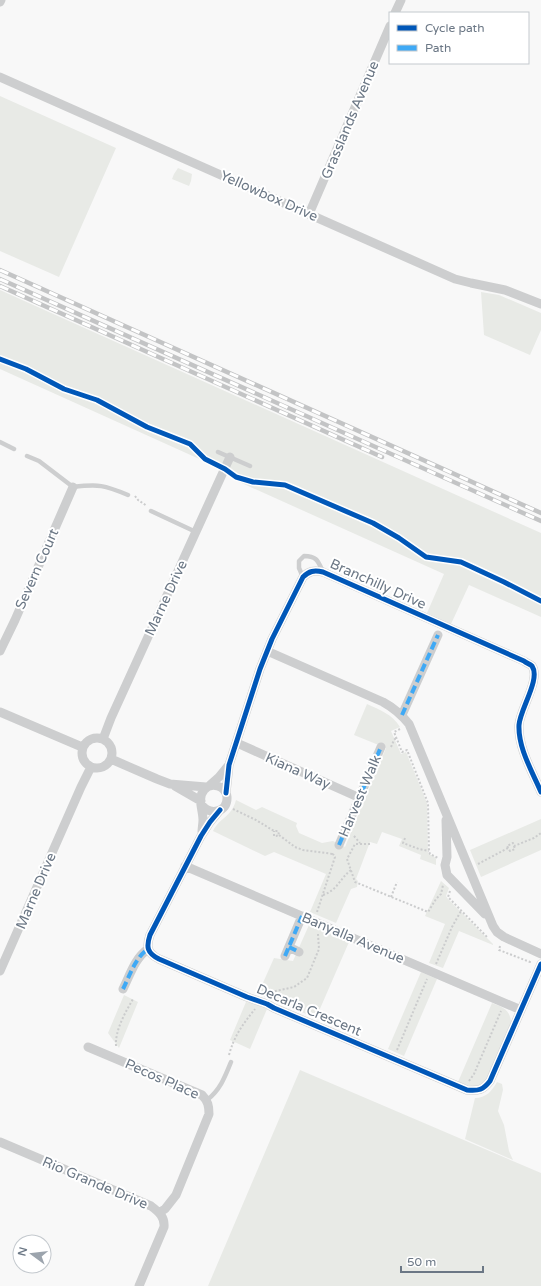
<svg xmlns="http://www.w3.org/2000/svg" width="541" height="1286" font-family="'Varela Round',sans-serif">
	<rect width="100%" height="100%" fill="#f8f8f8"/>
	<path fill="#e8eae6" d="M0 96 116 148 59 277 0 251Z
		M178 168 192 174 191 181 189 186 172 179 174 174Z
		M0 290 541 533V617L469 585 451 624 427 613 444 574 235 480 237 476 0 369Z
		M481 292 499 295 541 313V330L530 355 484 335Z
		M367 704C380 710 392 714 400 727L391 731 401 754 406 752 427 803 428 853 436 858V865L420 859 421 855 399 846 402 839 382 832 377 844 370 842 356 879 358 881 357 887 351 889 336 923 310 912 326 874 274 852 265 856 213 831C220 817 231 818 236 800L256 810 262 807 297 823 296 826 299 833 322 843 333 841 345 847 386 748 354 735Z
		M541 819V850L481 877 470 850Z
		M441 881 449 888 446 896 448 899 493 944V945L459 931 443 968 429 963 445 924 425 916Z
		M309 925 349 942 316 1018 258 994 274 958 293 961Z
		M421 972 437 979 404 1056 388 1049Z
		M124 995 138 1002 119 1048 108 1033Z
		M246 1002 253 1003 267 1009 250 1049 230 1040Z
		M492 1003C502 1007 510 1009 511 1022L485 1082C477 1090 468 1085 458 1082Z
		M300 1070 541 1173V1286H208Z
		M497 1082 502 1084 503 1090 498 1111 504 1125 509 1151 513 1160 465 1139 475 1098C486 1098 492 1091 497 1082Z"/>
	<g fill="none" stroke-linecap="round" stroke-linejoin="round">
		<path stroke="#cbcccd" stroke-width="2" stroke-dasharray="2 2" stroke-linecap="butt" d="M135 496 138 500 147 506
			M400 729 394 732 402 752 407 750 428 803 429 851 430 854 438 858
			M391 747 394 740 396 738
			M233 809 256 820 274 831H278L279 835 276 836H274V831
			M279 835 295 847 303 850 333 854
			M354 836 360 843
			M405 838 403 843 419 849 429 851
			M370 844H355L347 859 355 882 428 912 436 899 441 894 443 885
			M514 846 515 849 510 851 507 846 513 843 514 846 534 838 541 833
			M478 864 508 848
			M450 891 448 897 488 938
			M323 895C338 890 340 878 351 870
			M391 897 397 882
			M317 912 335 857 333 854 334 853
			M500 946 499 950 530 962V964
			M436 964 452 927 461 911
			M267 993 294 987 307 978 319 949 318 934
			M116 1046C115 1030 125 1013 133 999
			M397 1050 427 979
			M229 1055C234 1036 243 1024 255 1009
			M469 1081 474 1074 501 1011"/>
		<path stroke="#cdcecf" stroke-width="4.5" d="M0 442 14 449
			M218 452 250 466
			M27 456 39 461 73 487C99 484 104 485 128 495
			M151 511 196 532
			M303 577 299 568V561L304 556C317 556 318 561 323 572
			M207 1100C220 1090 225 1077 231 1062"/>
		<path stroke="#cdcecf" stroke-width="9" d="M0 2 1 0
			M395 13 401 0
			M0 77 455 279 471 283 505 290 541 304
			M309 214 390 26
			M0 651 15 620 73 487
			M267 651 383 702C394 708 401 714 409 724L493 926 497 932 504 937 541 954
			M0 712 82 747
			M402 715 438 635
			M82 753a15 15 0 1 1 30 0a15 15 0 1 1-30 0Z
			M103 739 111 718 230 457
			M237 743 360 798
			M111 759 157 779 170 784 206 787
			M210 785 219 777 228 766
			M175 786 201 801
			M226 793 229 765 260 669 272 639 303 577C309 571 314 570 323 572L524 661C526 663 530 664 532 666 541 679 520 709 519 725 518 748 532 771 541 792
			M201 804C209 816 228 813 227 797 226 786 211 781 204 790 197 798 203 810 203 820 203 824 202 828 202 832
			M220 810 210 822 201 836 150 935C146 947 147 953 159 959L247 997 267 1004 274 1008 467 1090C479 1091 483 1090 490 1081L541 964
			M446 820 447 857 445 865 447 875 485 914
			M339 845 381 747
			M185 866 521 1010
			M289 947 299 952
			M285 956 302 916
			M0 971 81 787 91 767
			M123 989C130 975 135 958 148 949
			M88 1047 202 1095C208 1101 209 1106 209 1114L176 1195 165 1209 160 1212
			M0 1142 151 1206C159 1212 165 1217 164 1227L139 1286"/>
		<g stroke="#c3c4c5" stroke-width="4.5">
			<path id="rail" d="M0 270 541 513
				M0 279 541 521
				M0 286 382 457"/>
		</g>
		<use href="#rail" stroke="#fff" stroke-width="3" stroke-dasharray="9" stroke-linecap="butt"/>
		<path stroke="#3fa9f5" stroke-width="4" stroke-dasharray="8 4" stroke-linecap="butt" d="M402 715 438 635
			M339 845 381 747
			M289 947 299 952
			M285 956 302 916
			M123 989C130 975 135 958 148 949"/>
		<g stroke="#fff" stroke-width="8">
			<path id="cycleway" d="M0 359 26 369 64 389 97 400 147 427 190 444 205 459 225 469 236 477 253 482 285 485 373 523 399 538 426 557 461 562 504 582 541 601
				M226 793 229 765 260 669 272 639 303 577C309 571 314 570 323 572L524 661C526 663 530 664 532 666 541 679 520 709 519 725 518 748 532 771 541 792
				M220 810 210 822 201 836 150 935C146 947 147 953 159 959L247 997 267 1004 274 1008 467 1090C479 1091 483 1090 490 1081L541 964"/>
		</g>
		<use href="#cycleway" stroke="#0057b8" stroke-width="5"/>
	</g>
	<g text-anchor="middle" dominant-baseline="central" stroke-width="4" stroke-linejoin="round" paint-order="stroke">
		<g font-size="14" fill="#6b7785" stroke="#fff">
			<text transform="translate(350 120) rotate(-67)">Grasslands Avenue</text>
			<text transform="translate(269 196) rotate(24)">Yellowbox Drive</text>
			<text transform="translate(37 569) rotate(-66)">Severn Court</text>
			<text transform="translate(378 584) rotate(24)">Branchilly Drive</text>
			<text transform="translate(166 598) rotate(-65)">Marne Drive</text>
			<text transform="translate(298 771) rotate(24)">Kiana Way</text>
			<text transform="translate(360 796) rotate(-67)">Harvest Walk</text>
			<text transform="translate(36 891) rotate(-67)">Marne Drive</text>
			<text transform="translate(353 938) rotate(23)">Banyalla Avenue</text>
			<text transform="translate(309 1010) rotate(23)">Decarla Crescent</text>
			<text transform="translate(162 1079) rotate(24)">Pecos Place</text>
			<text transform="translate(95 1183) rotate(23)">Rio Grande Drive</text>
		</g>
	</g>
	<rect x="389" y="12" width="140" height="52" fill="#ffffff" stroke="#c4c9ce"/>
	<rect x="397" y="25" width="20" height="6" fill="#0057b8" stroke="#c4c9ce"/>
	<text x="425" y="32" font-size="12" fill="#6b7785">Cycle path</text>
	<rect x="397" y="45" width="20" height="6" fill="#3fa9f5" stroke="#c4c9ce"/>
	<text x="425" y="52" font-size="12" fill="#6b7785">Path</text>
	<g transform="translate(32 1254) rotate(285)"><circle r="19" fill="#ffffff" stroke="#c4c9ce"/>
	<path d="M0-3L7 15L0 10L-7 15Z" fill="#9ca4ad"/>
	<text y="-6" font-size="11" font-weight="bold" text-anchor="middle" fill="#6b7785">N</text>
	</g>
	<path d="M401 1266v6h82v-6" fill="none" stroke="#6b7785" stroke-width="2"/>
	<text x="407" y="1266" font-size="12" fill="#6b7785" stroke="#ffffff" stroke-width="3" paint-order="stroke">50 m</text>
</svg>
